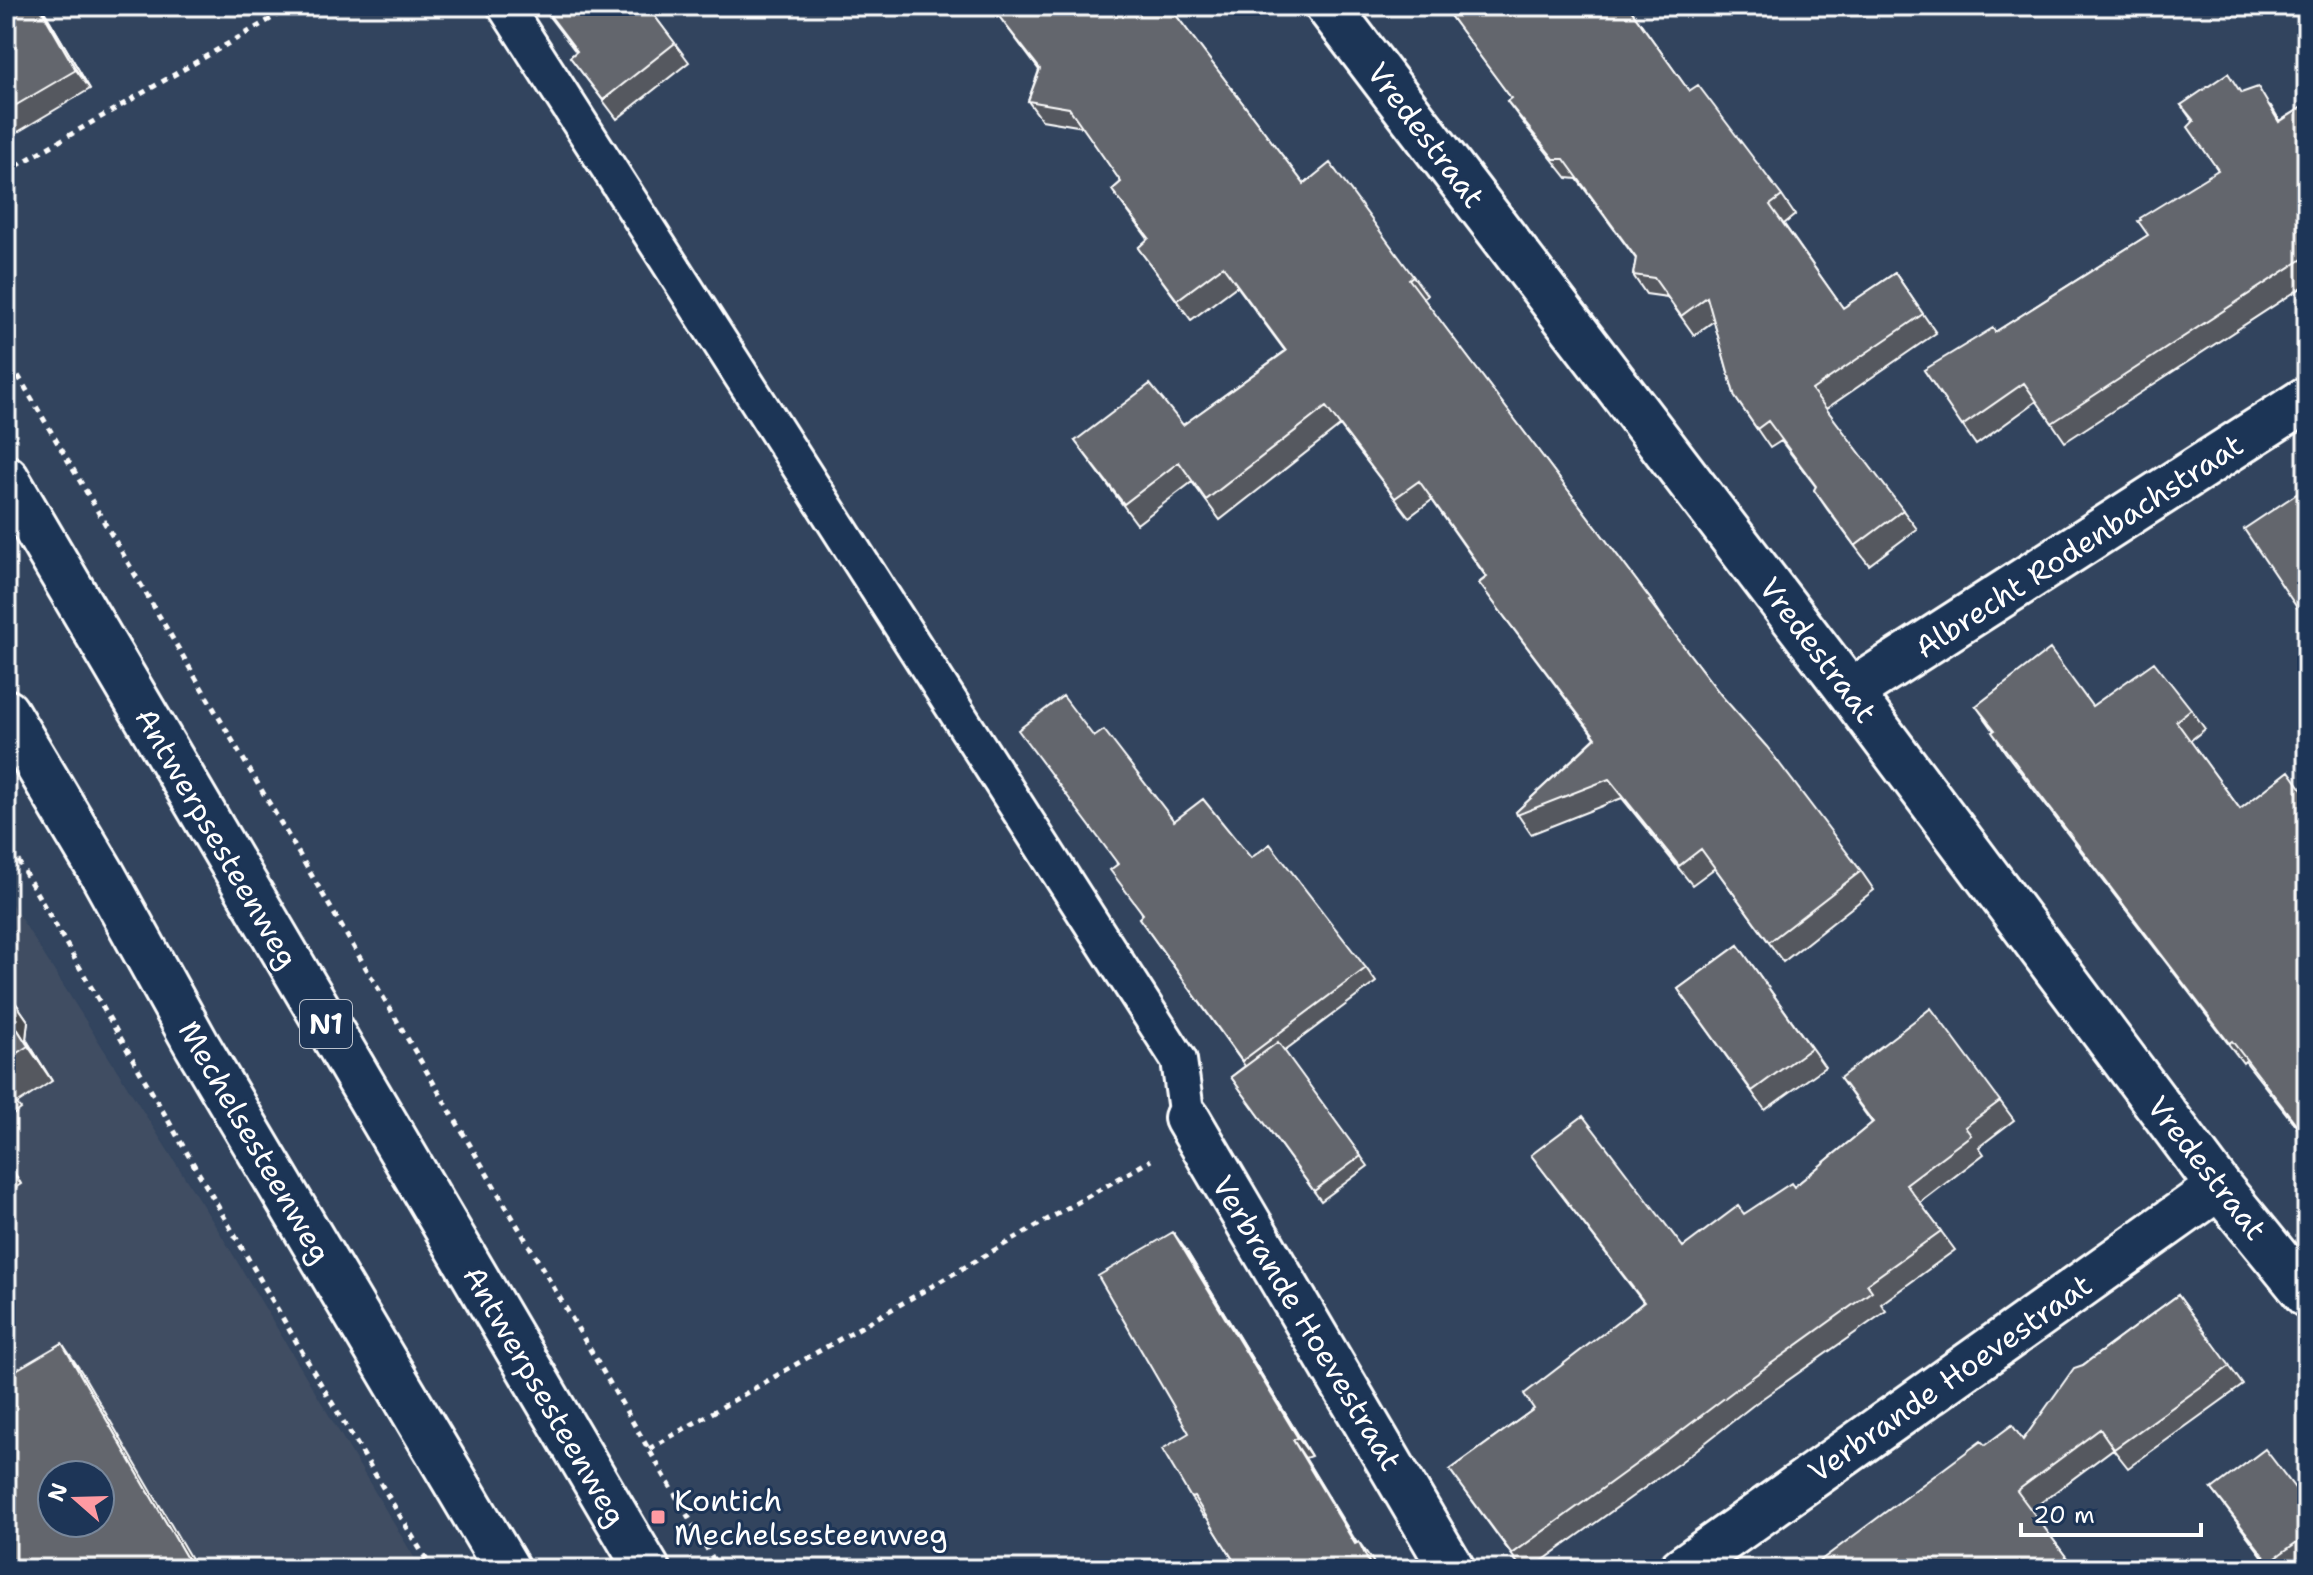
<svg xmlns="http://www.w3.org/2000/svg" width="2313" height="1575" font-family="'Shantell Sans',sans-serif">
	<rect width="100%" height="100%" fill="#32445e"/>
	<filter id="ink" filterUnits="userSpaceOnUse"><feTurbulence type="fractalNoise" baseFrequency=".0125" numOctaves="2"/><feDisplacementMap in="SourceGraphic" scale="16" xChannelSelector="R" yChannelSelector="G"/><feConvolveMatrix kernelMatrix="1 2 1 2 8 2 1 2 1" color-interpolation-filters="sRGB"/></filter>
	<g filter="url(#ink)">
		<path fill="#414e62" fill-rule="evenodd" d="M6 895 220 1233 421 1569H6ZM52 1475H100V1523H52Z"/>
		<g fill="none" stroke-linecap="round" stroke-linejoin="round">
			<g stroke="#fff" stroke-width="40">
				<path id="lane" d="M505 6 1179 1060 1187 1118"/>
			</g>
			<g stroke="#fff" stroke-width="50">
				<path id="street" d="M1328 6 1850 692 2219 1187 2307 1295
					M1850 692 2307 399
					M1187 1118 1452 1569
					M1682 1569 2219 1187"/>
			</g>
			<g stroke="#fff" stroke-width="50">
				<path id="primary" d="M6 478 647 1569
					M6 712 103 875 197 1045 507 1569"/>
			</g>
			<path stroke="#fff" stroke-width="5" stroke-dasharray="6 6" stroke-linecap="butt" d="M6 172 293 6
				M6 355 719 1569
				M6 840 319 1381 432 1569
				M649 1449 1151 1160"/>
			<use href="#lane" stroke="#1d3557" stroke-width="34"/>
			<use href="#street" stroke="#1d3557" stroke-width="44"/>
			<use href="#primary" stroke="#1d3557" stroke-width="44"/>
		</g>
		<path fill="#55585e" stroke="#fff" stroke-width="2" d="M6 6H41L90 89 6 139Z
			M541 6H647L689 62 617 119 570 57 576 52Z
			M997 6H1169L1304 184 1413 276 1427 295 1423 298 1651 600 1664 619 1663 620 1721 695 1861 871 1874 890 1783 962 1715 868 1692 885 1622 798 1531 834 1516 812 1595 738 1479 583 1486 577 1432 500 1409 517 1340 426 1220 520 1192 482 1137 524 1075 441 1183 425 1285 351 1237 286 1191 320 1138 248 1148 239 1112 190 1121 182 1083 127 1042 120 1028 101 1039 70 998 15 999 8Z
			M1443 6H1630L1629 7 1689 91 1782 196 1795 215 1784 224 1843 308 1895 273 1936 333 1826 409 1917 529 1869 565 1827 509 1814 490 1816 487 1781 441 1770 448 1735 397 1714 321 1694 335 1667 297 1646 294 1633 275 1636 259 1577 179 1567 178 1521 120 1507 101 1511 98Z
			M2241 93 2271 106 2280 121 2307 104V284L2065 442 2037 401 1976 445 1924 370 1995 332 2148 235 2218 170 2193 122 2181 105Z
			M1976 706H2092L2191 709 2205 729 2190 741 2240 809 2307 796V1140L2245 1061 2243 1063 2005 752 1992 732 1994 731Z
			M1094 737 1174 821 1251 858 1366 968 1376 982 1284 1051 1368 1166 1321 1201 1231 1077 1245 1066 1139 918 1143 915 1117 865Z
			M1738 945 1825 1067 1765 1110 1678 989Z
			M6 989 28 1021 26 1039 52 1081 17 1104 21 1109 6 1120Z
			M1840 1078 2000 1101 2014 1120 1979 1147 1984 1154 1920 1203 1955 1250 1881 1304 1886 1311 1756 1403 1682 1461 1531 1569H1522L1450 1470 1534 1409 1643 1302 1531 1155 1683 1247 1794 1187 1872 1123Z
			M6 1159 21 1184 6 1194Z
			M1186 1250 1311 1456 1305 1458 1357 1543 1372 1560 1376 1569H1239L1206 1516 1204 1517 1191 1498Z
			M2178 1295 2243 1385 2128 1468 2113 1449 2031 1510 2075 1569H1809L1985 1445 2023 1440 2083 1365Z
			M2212 1489 2307 1504V1564L2300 1569H2272Z"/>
		<path fill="#45474c" stroke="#fff" stroke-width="2" d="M39 6H41L90 89 76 70Z
			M6 989 28 1021 26 1039 52 1081 28 1046 6 1011Z
			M6 1159 21 1184 6 1163Z
			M1173 1232 1186 1250 1311 1456 1298 1438Z
			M62 1343 81 1371 197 1569H193Z
			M1293 1440 1305 1458 1368 1563 1355 1544Z
			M1359 1542 1372 1560 1376 1569H1372Z"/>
		<path fill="#63666d" stroke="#fff" stroke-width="2" fill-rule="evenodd" d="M6 6H39L76 70 6 111Z
			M543 6H647L675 43 603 100 570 57 577 51Z
			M999 6H1169L1304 184 1330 163 1413 276 1409 279 1651 600 1649 601 1721 695 1767 747 1861 871 1769 942 1701 849 1679 866 1609 779 1517 815 1516 812 1596 738 1479 583 1487 577 1419 481 1395 498 1326 407 1206 500 1179 462 1124 504 1075 441 1150 384 1183 425 1286 351 1223 266 1177 300 1138 248 1149 238 1112 190 1121 182 1069 108 1028 101 1040 69 998 15Z
			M1443 6H1628L1689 91 1698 85 1782 196 1770 205 1843 308 1895 273 1923 314 1812 390 1903 510 1855 546 1814 490 1816 486 1768 421 1757 429 1735 397 1707 297 1681 316 1654 278 1633 275 1636 258 1564 159H1554L1507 101 1511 98Z
			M2228 73 2241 93 2258 87 2279 122 2307 104V256L2052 423 2024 383 1962 426 1924 370 1993 328 1995 332 2148 235 2138 221 2141 220 2140 218 2218 170 2188 127 2194 121 2181 105Z
			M2307 487V621H2306L2244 529Z
			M2050 649 2092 706 2154 662 2191 709 2176 721 2240 809 2289 771 2307 796V1138L2232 1041 2229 1043 1992 732 1995 730 1976 706Z
			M1063 696 1094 737 1104 730 1174 821 1203 799 1251 858 1270 844 1366 968 1242 1061 1139 918 1143 914 1110 870 1118 864 1018 730Z
			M1738 945 1811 1048 1752 1091 1678 989Z
			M1931 1008 2000 1101 1965 1127 1971 1135 1906 1184 1941 1231 1867 1284 1872 1291 1743 1384 1668 1441 1512 1554 1450 1470 1534 1409 1524 1394 1644 1302 1531 1155 1583 1116 1683 1247 1738 1206 1744 1214 1791 1183 1794 1187 1873 1122 1840 1078Z
			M6 1011 28 1046 6 1060Z
			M1278 1042 1361 1156 1314 1191 1231 1077Z
			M1173 1232 1298 1438 1293 1440 1355 1544 1359 1542 1372 1569H1239L1194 1497 1191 1498 1162 1449 1189 1433 1098 1276Z
			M2178 1295 2230 1366 2114 1449 2100 1429 2017 1491 2070 1562 2061 1569H2003L1997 1561 1987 1569H1809L1981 1441 1985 1445 2012 1425 2023 1440 2074 1368 2083 1365Z
			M62 1343 193 1569H6V1376ZM52 1475H100V1523H52Z
			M2265 1449 2307 1504V1535L2269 1562 2212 1489Z"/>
	</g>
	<rect fill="#ff9aa2" stroke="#1d3557" stroke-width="3" x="650" y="1509" width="16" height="16" rx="4"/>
	<g text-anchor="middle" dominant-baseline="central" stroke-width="6" stroke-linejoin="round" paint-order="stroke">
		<rect fill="#1d3557" stroke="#bbc2cd" stroke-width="2" x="300" y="1000" width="52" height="48" rx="6"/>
		<g font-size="28" font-weight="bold" fill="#fff">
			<text x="326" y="1024">N1</text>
		</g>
		<g font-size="30" fill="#fff" stroke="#1d3557">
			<text transform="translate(1426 135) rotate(53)">Vredestraat</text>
			<text transform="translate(2079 546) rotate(-33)">Albrecht Rodenbachstraat</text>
			<text transform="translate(1818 650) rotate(53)">Vredestraat</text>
			<text transform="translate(217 838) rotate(60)">Antwerpsesteenweg</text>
			<text transform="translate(255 1142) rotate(60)">Mechelsesteenweg</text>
			<text transform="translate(2207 1168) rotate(52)">Vredestraat</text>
			<text transform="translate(1307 1323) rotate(59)">Verbrande Hoevestraat</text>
			<text transform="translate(1950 1378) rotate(-35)">Verbrande Hoevestraat</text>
			<text transform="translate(545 1396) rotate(60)">Antwerpsesteenweg</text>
		</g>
		<g font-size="30" fill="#fff" stroke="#1d3557" text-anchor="start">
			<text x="674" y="1500">Kontich<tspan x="674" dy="34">Mechelsesteenweg</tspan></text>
		</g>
	</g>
	<rect width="2313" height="1575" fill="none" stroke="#1d3557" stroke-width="32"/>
	<rect x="16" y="16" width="2281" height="1543" fill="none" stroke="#fff" stroke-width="3" filter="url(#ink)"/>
	<g transform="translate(76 1499) rotate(290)"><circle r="38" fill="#1d3557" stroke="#77869a" stroke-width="2"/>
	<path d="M0-6L14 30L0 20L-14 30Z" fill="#ff9aa2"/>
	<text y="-12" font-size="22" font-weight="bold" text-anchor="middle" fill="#ffffff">N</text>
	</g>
	<path d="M2021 1523v12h180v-12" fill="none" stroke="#ffffff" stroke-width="4"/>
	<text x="2033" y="1523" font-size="24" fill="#ffffff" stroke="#1d3557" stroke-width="6" paint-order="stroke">20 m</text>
</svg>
